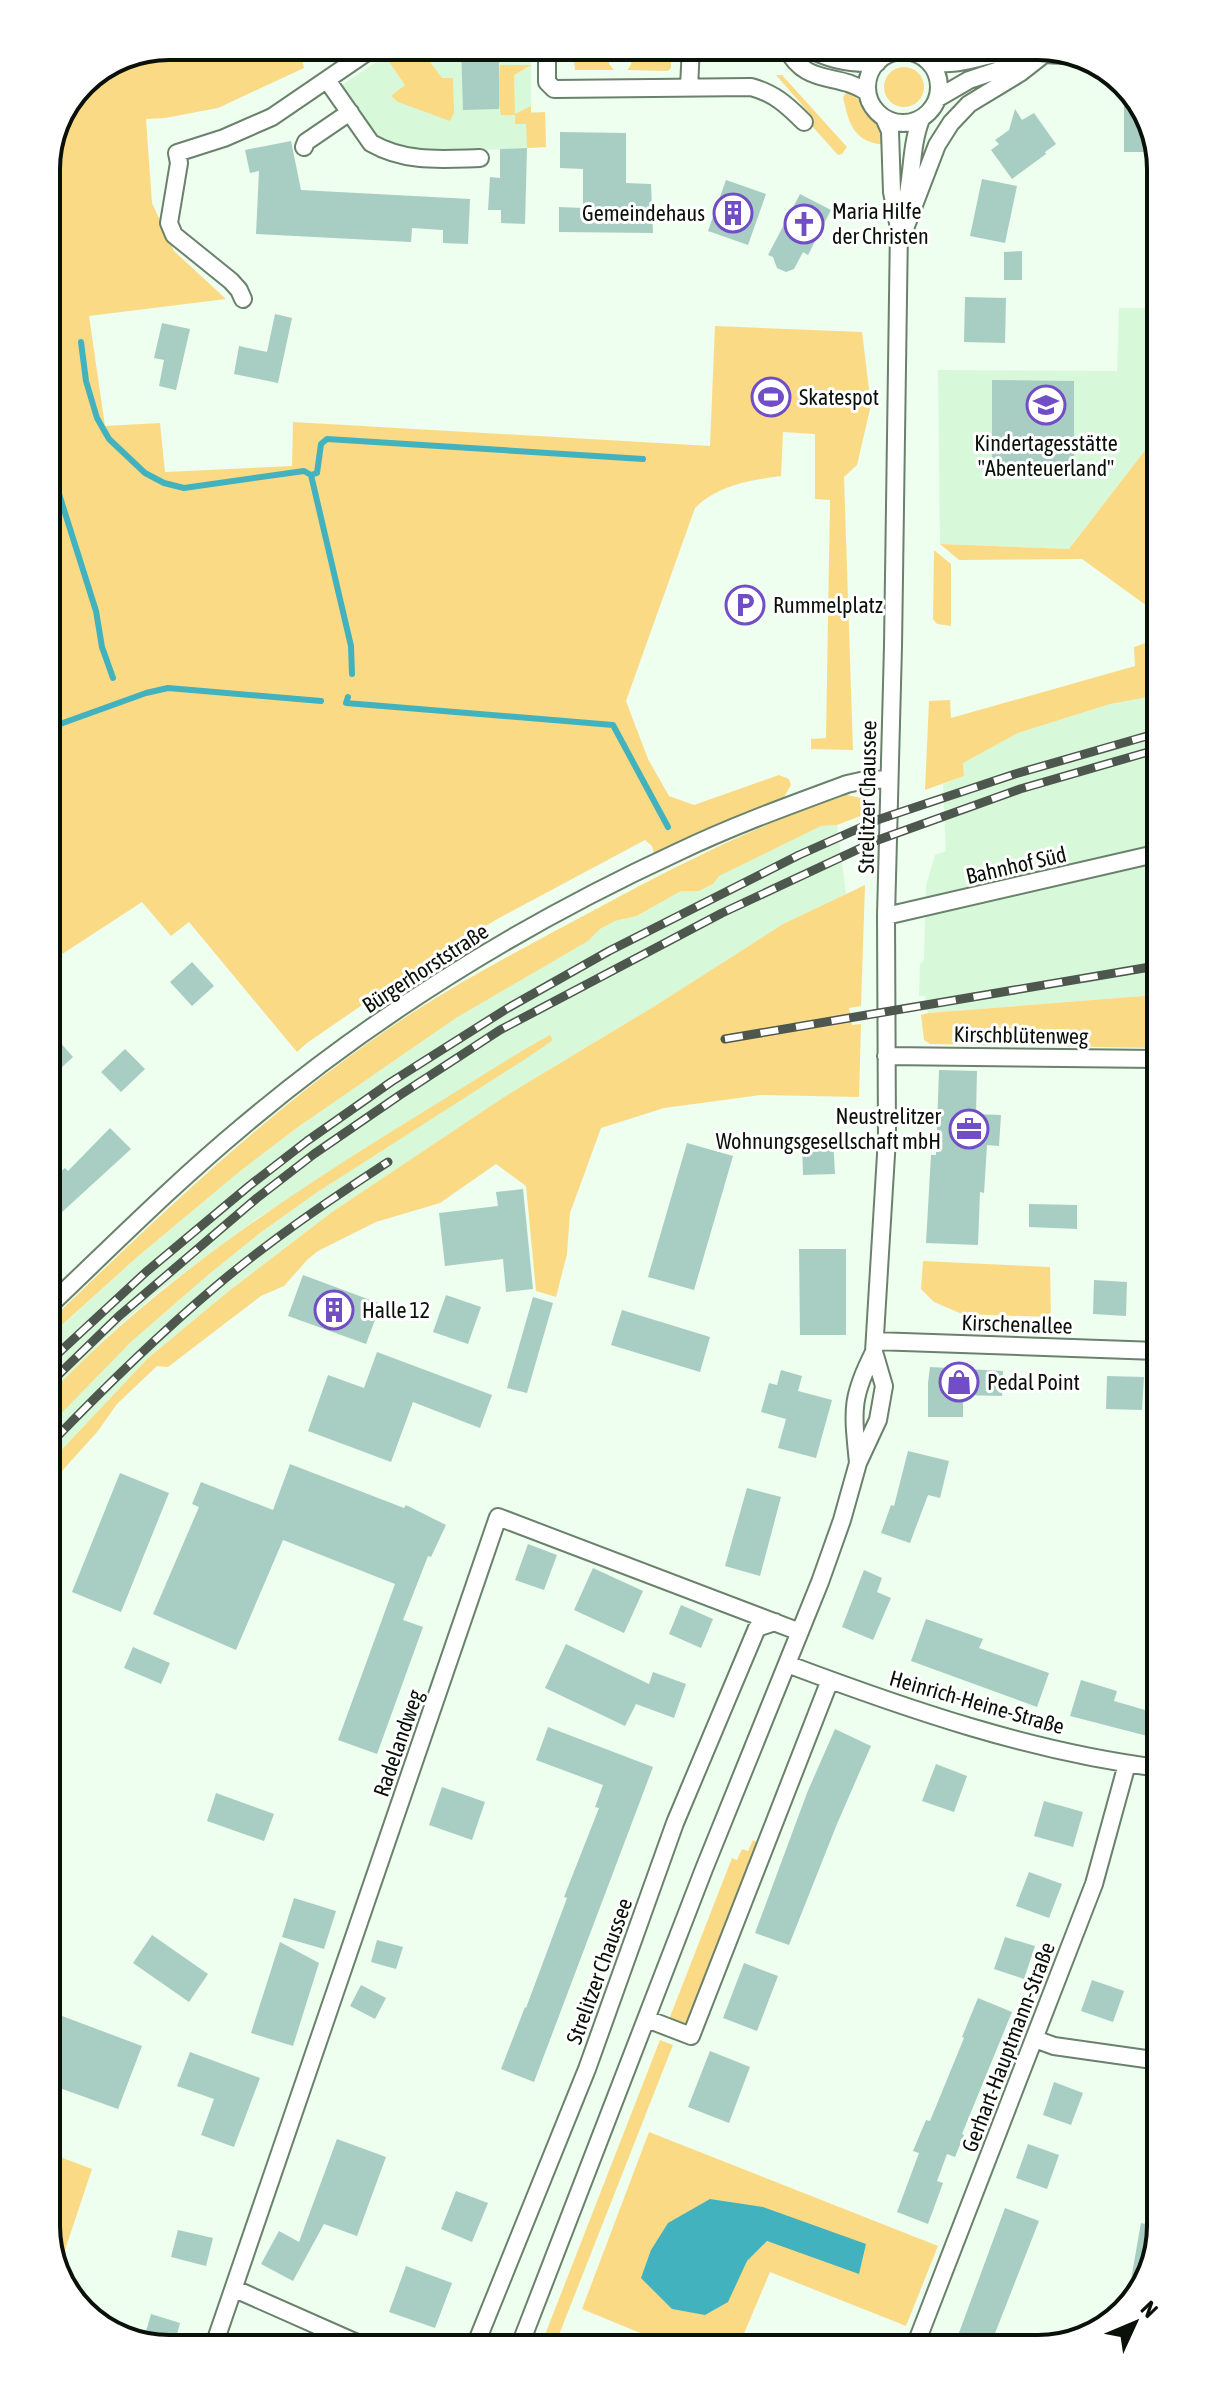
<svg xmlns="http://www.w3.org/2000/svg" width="1207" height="2395" font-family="'Asap Condensed',sans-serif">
	<rect width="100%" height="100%" fill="#eefeef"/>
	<path fill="#d8f8da" d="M400 46H529V52L531 53V112H545L546 147 423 153 379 140 342 85Z
		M1119 308H1153V440L1069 549 940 544 938 370 1117 371Z
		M1154 696 1156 995 928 1013 925 996H919L920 964 924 960 926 886 935 855 946 851 943 784 964 776 963 763 1018 733 1110 704Z
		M837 825 846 894 783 924 658 1004 504 1097 332 1212 225 1294 147 1359 52 1460V1423L132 1341 208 1275 260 1233 316 1193 553 1039 550 1036 525 1049 258 1218 161 1290 118 1326 51 1393V1336L136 1258 239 1172 298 1127 456 1018 588 941 600 929 615 921 638 916 681 891H699L713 884 718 876 821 826Z"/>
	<path fill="#fbda86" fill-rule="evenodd" d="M169 46H299L304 68 218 108 165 118 146 119 152 203 174 251 226 299 89 316 105 426 160 423 165 472 292 466 293 422 710 446 715 326 862 332 871 405 857 465 844 477 853 750 811 749V739L826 738 830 500 815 499V434L783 432 781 476C750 480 718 485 695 508L626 701 648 759 669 796 694 805 779 775 789 779 791 785 784 797 676 842 654 854 652 846 645 840 501 917 429 959 307 1043 297 1052 189 922 171 936 142 902 50 962 46 161 82 82Z
		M400 46H418L442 78H453L454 113 450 121 398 102 391 96 405 85 385 56Z
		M575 50 613 51 609 57V64L614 70H575L573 54Z
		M628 52 668 53 671 56V68L668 71 627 70C633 64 633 59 628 52Z
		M500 65H531L514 75 515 114 531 106V113L545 112 546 147 527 148 526 124H515V115H501L498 98Z
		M884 87a20 20 0 1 1 40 0a20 20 0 1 1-40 0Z
		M776 75H782L847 147 842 154 838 155 812 126 810 114Z
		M847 92C866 101 881 125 887 145 853 143 849 124 843 97Z
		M1153 440 1154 611 1082 559 959 560 940 544 1069 549Z
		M934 550 951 564V626L937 624 933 619Z
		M1154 640V696L1110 704 1018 733 963 763 964 776 925 790 929 701 950 700 951 718 1135 666 1134 647Z
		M847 795 861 798 866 806V814L837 825 821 826 719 876 713 884 699 891H681L637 916 615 921 600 929 588 941 456 1018 298 1127 239 1172 136 1258 51 1335V1320C166 1209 281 1098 415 1011 475 973 538 940 600 907 679 864 761 823 847 795Z
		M865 885 861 1006 849 1008 852 1025 861 1024 859 1097 761 1095 664 1108 601 1128 570 1213 567 1254 556 1297 536 1291 526 1186 496 1164 440 1203 376 1222 318 1251 307 1260 284 1286 261 1296 168 1367 157 1366 117 1404 98 1431 52 1482V1460L147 1359 225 1294 332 1212 504 1097 658 1004 783 924Z
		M1156 995V1048L930 1044 924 1040 921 1015 928 1013Z
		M550 1035 553 1040 530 1056 316 1193 260 1233 208 1275 132 1341 52 1423 51 1393C187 1249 359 1153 525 1049Z
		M923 1261 1050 1267 1051 1317 962 1314 934 1302 921 1289Z
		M753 1840 758 1843 684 2029 668 2022 732 1858 737 1860 742 1849 748 1851Z
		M660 2040 673 2045 555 2345H541Z
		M649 2132 938 2246 906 2326 770 2272 740 2343 667 2344 582 2309ZM763 2207 803 2252 767 2241 747 2261Z
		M55 2155 92 2169 57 2274 55 2273Z"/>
	<path fill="#42b2be" d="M710 2199 763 2207 866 2244 859 2274 767 2241 747 2261 728 2302 705 2315 672 2309 641 2278 651 2250 668 2223Z"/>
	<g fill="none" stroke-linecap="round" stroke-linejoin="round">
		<path stroke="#42b2be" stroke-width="6" d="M81 342 86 381 97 418 109 439 145 473 164 483 184 488 304 471 311 475 351 646 352 674
			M47 456 96 611 102 647 113 678
			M311 475 317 473 321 444 327 439 643 459
			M348 697 346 703 613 725 668 827
			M49 728 146 693 168 688 321 701"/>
	</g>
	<path fill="#a8cec3" d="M461 46H499V109L463 110Z
		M1124 86 1152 122V152H1124Z
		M1015 109 1022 120 1034 113 1056 144 1045 152 1046 154 1012 179 991 150 999 144 995 140 1009 130Z
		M560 132 626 133V183L651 184 653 233 559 232V207L583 208V169L560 168Z
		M291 141 301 190 470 199 468 244 443 243V230L412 228 411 242 256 234 259 171 250 173 245 150Z
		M527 148 525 224 501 223V210H488L490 177 500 178V149Z
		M982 179 1017 186 1005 243 970 236Z
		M726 180 766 194 748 245 708 231Z
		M800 194 831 210 808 255 803 252 794 269 786 272 777 268 773 257 768 255Z
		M1022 251V280H1004V252Z
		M965 297 1006 298 1005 343 964 342Z
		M275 314 292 318 278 383 234 374 239 346 267 352Z
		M162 323 190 329 176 390 159 386 164 360 154 358Z
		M992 380 1074 381V469L992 468Z
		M192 962 214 986 192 1006 170 982Z
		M50 1031 73 1057 50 1078Z
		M125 1049 145 1069 121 1092 101 1072Z
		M939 1070 977 1071 976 1114 1001 1115 999 1146 987 1145 984 1193 980 1192 978 1245 926 1243 931 1155H936Z
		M110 1128 131 1149 61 1213 51 1201V1180L65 1168 68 1171Z
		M833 1140 835 1174 803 1175 802 1141Z
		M687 1143 733 1156 694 1290 648 1277Z
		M523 1189 533 1289 506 1292 503 1259 445 1266 439 1213 498 1206 496 1192Z
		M1029 1204 1077 1205V1229L1029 1227Z
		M799 1249H846V1335H800Z
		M303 1275 381 1304 366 1344 288 1316Z
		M1094 1280 1127 1282 1126 1316 1093 1314Z
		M446 1295 481 1307 468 1344 433 1332Z
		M533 1297 553 1303 527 1393 507 1388Z
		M622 1310 710 1337 700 1372 611 1345Z
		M377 1352 492 1395 480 1428 413 1402 391 1462 308 1431 328 1375 364 1388Z
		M930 1367 1003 1371 1002 1396 963 1395V1417H928V1383Z
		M781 1370 802 1376 798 1391 832 1400 816 1458 778 1448 786 1419 761 1412 769 1383 777 1385Z
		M1107 1376 1144 1377 1142 1410 1106 1409Z
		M908 1451 949 1461 940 1498 928 1495 910 1543 881 1533 891 1505 894 1506Z
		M290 1464 404 1508 406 1505 446 1525 431 1557 428 1556 403 1620 423 1627 377 1754 338 1740 395 1584 283 1540 236 1650 153 1614 199 1507 192 1504 201 1482 273 1510Z
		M120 1473 169 1493 121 1612 72 1592Z
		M747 1488 781 1497 760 1576 725 1566Z
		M528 1544 557 1555 544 1590 515 1580Z
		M593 1568 643 1591 624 1633 574 1610Z
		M864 1570 882 1578 877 1592 891 1598 873 1640 842 1627Z
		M681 1605 713 1619 701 1648 669 1634Z
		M926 1619 983 1639 979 1648 1049 1673 1037 1707 911 1661Z
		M566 1644 649 1684 653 1672 686 1684 674 1718 636 1704 625 1726 545 1688Z
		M133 1647 170 1663 161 1684 124 1668Z
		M1081 1680 1117 1691 1114 1701 1159 1714V1739L1070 1716Z
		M548 1727 653 1767 534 2082 501 2069 525 2007 526 2008 567 1898 564 1897 599 1808 595 1807 603 1785 536 1760Z
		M835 1729 871 1746 837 1824 789 1945 755 1933 807 1793Z
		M936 1764 967 1776 954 1812 922 1801Z
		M442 1787 485 1802 472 1840 429 1825Z
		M216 1793 274 1814 264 1841 207 1821Z
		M1044 1801 1083 1812 1073 1847 1034 1836Z
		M1029 1872 1062 1884 1049 1918 1016 1906Z
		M294 1898 336 1911 324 1949 282 1937Z
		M152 1935 208 1974 189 2002 133 1963Z
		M1005 1937 1035 1946 1024 1979 994 1969Z
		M377 1940 403 1947 396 1969 371 1962Z
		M280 1942 319 1963 293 2046 251 2033Z
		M744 1963 778 1976 757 2031 723 2018Z
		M1092 1980 1124 1991 1113 2022 1081 2011Z
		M361 1985 386 1998 375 2019 350 2006Z
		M978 1998 1012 2012 962 2134 964 2135 955 2157 947 2154 937 2181 943 2183 928 2224 897 2212 919 2153 913 2151 926 2120 930 2121 964 2038 962 2037Z
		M54 2013 142 2046 118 2109 54 2086Z
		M710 2051 750 2067 729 2123 688 2107Z
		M190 2052 260 2078 234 2147 201 2135 214 2099 177 2086Z
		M1054 2082 1083 2093 1071 2125 1043 2115Z
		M337 2139 386 2157 357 2236 324 2224 293 2281 261 2264 279 2231 299 2242Z
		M1028 2144 1059 2155 1047 2189 1016 2178Z
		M456 2191 488 2203 472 2242 441 2229Z
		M1005 2208 1039 2221 992 2341H956Z
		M1141 2223 1161 2227 1140 2295 1136 2298 1128 2296Z
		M178 2230 213 2238 206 2266 171 2257Z
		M406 2266 452 2283 435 2328 389 2312Z
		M151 2314 180 2323 173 2349H161L143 2342Z"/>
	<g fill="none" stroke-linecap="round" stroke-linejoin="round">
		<g stroke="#6a816c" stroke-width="20">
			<path id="minor" d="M547 46V82L554 89 751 87C774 93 787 105 804 122
				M785 46C807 88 835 71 867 92
				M805 46C827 60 852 64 877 63
				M867 87a36 36 0 1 1 72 0a36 36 0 1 1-72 0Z
				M929 61C952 67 970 59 992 55 1017 51 1045 55 1070 55
				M327 80 371 143C406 163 442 159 480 158
				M689 88 691 46
				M938 98 969 80 999 70 1018 55
				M304 147 306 142 350 112
				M905 207C913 179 910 147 921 119
				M901 239 937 145 951 123 969 104 1020 73 1043 55
				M243 299 239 290 231 281 174 235 169 223 179 163 177 153 224 138 272 117 376 46
				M886 916 1155 854
				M886 1056 1156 1059
				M51 1304C114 1244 176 1182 242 1127 373 1016 522 924 678 852 732 826 790 805 847 784L865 780 889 779
				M875 1341 1157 1351
				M858 1463C853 1411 850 1399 874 1352L887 1138 886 916 893 646 899 228 892 192 890 131 884 118
				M787 1664C907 1709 1031 1752 1159 1768
				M647 2019 691 2036 830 1680
				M1035 2039 1054 2046 1160 2061
				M235 2289 366 2347
				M917 2341 1094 1884 1127 1764
				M520 2345 704 1869 820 1582 842 1520 858 1463 878 1420 884 1386 874 1352
				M475 2346 587 2069 675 1823 757 1628 775 1622
				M213 2348 498 1517 800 1632"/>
		</g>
		<use href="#minor" stroke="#fff" stroke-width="16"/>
		<g stroke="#4d574d" stroke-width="9">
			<path id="rail" d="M725 1039 1156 966
				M51 1360 146 1272 249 1186 307 1141 391 1082 508 1008 609 951 799 855 880 819 1015 774 1154 734
				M51 1382 119 1316 257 1198 314 1154 400 1095 500 1030 722 913 878 840 1020 789 1155 750
				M52 1442C104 1388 157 1336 215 1287 269 1241 328 1201 388 1162"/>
		</g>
		<use href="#rail" stroke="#fff" stroke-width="6" stroke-dasharray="18" stroke-linecap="butt"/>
	</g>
	<defs>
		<g id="building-ring" transform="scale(2)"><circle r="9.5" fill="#fff" stroke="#714dc6" stroke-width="1.5"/><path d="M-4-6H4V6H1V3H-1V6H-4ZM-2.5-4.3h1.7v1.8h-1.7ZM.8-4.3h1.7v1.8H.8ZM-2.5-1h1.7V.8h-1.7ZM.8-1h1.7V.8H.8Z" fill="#714dc6"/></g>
		<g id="church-ring" transform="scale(2)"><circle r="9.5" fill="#fff" stroke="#714dc6" stroke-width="1.5"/><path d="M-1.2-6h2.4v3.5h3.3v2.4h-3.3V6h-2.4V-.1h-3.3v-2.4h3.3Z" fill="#714dc6"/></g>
		<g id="stadium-ring" transform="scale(2)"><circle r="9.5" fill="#fff" stroke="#714dc6" stroke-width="1.5"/><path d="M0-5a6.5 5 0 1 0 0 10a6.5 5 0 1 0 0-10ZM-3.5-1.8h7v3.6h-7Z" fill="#714dc6"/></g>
		<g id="school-ring" transform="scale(2)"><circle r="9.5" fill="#fff" stroke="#714dc6" stroke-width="1.5"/><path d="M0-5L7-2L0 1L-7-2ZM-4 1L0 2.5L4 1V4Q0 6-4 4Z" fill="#714dc6"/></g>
		<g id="parking-ring" transform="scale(2)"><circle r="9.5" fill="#fff" stroke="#714dc6" stroke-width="1.5"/><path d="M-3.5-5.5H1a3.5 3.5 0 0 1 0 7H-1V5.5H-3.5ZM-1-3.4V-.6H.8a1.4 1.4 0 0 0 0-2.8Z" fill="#714dc6"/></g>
		<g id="office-ring" transform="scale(2)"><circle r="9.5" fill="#fff" stroke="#714dc6" stroke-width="1.5"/><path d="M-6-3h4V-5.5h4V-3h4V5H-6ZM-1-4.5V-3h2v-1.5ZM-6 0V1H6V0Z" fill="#714dc6"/></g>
		<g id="shop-ring" transform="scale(2)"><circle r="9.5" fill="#fff" stroke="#714dc6" stroke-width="1.5"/><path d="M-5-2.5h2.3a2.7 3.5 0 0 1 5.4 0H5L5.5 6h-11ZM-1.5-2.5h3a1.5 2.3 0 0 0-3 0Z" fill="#714dc6"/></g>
	</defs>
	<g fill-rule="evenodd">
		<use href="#building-ring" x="733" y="213"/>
		<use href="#church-ring" x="804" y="224"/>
		<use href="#stadium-ring" x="771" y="397"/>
		<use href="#school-ring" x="1046" y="405"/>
		<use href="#parking-ring" x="745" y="605"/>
		<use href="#office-ring" x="969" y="1129"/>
		<use href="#building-ring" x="334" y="1310"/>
		<use href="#shop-ring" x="959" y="1382"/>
	</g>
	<g text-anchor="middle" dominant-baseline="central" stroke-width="6" stroke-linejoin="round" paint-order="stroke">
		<g font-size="22" fill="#091109" stroke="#fff" text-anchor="start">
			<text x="832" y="211">Maria Hilfe<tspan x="832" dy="25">der Christen</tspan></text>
			<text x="705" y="213" text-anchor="end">Gemeindehaus</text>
			<text x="799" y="397">Skatespot</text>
			<text x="1046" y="443" text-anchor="middle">Kindertagesstätte<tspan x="1046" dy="25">"Abenteuerland"</tspan></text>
			<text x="773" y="605">Rummelplatz</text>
			<text x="941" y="1116" text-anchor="end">Neustrelitzer<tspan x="941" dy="25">Wohnungsgesellschaft mbH</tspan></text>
			<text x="362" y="1310">Halle 12</text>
			<text x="987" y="1382">Pedal Point</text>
		</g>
		<g font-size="22" fill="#091109" stroke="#fff">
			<text transform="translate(867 797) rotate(-89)">Strelitzer Chaussee</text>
			<text transform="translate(1016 865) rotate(-13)">Bahnhof Süd</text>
			<text transform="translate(425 968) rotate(-33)">Bürgerhorststraße</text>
			<text transform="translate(1021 1035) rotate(1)">Kirschblütenweg</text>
			<text transform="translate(1017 1324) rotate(2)">Kirschenallee</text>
			<text transform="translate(977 1702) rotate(16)">Heinrich-Heine-Straße</text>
			<text transform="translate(398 1743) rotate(-71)">Radelandweg</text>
			<text transform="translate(599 1971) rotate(-70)">Strelitzer Chaussee</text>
			<text transform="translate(1008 2047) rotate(-69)">Gerhart-Hauptmann-Straße</text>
		</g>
	</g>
	<path d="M0 0H1207V2395H0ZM169 60H1038A109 109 0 0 1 1147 169V2226A109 109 0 0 1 1038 2335H169A109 109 0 0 1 60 2226V169A109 109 0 0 1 169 60Z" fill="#fff" fill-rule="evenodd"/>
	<path fill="none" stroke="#091109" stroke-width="4" d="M169 60H1038A109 109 0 0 1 1147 169V2226A109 109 0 0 1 1038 2335H169A109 109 0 0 1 60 2226V169A109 109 0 0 1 169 60Z"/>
	<g transform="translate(1135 2323) rotate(46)" stroke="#ffffff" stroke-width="6" paint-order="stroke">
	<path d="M0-6L14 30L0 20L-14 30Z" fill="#091109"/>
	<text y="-12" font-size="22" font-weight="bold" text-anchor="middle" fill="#091109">N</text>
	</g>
</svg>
